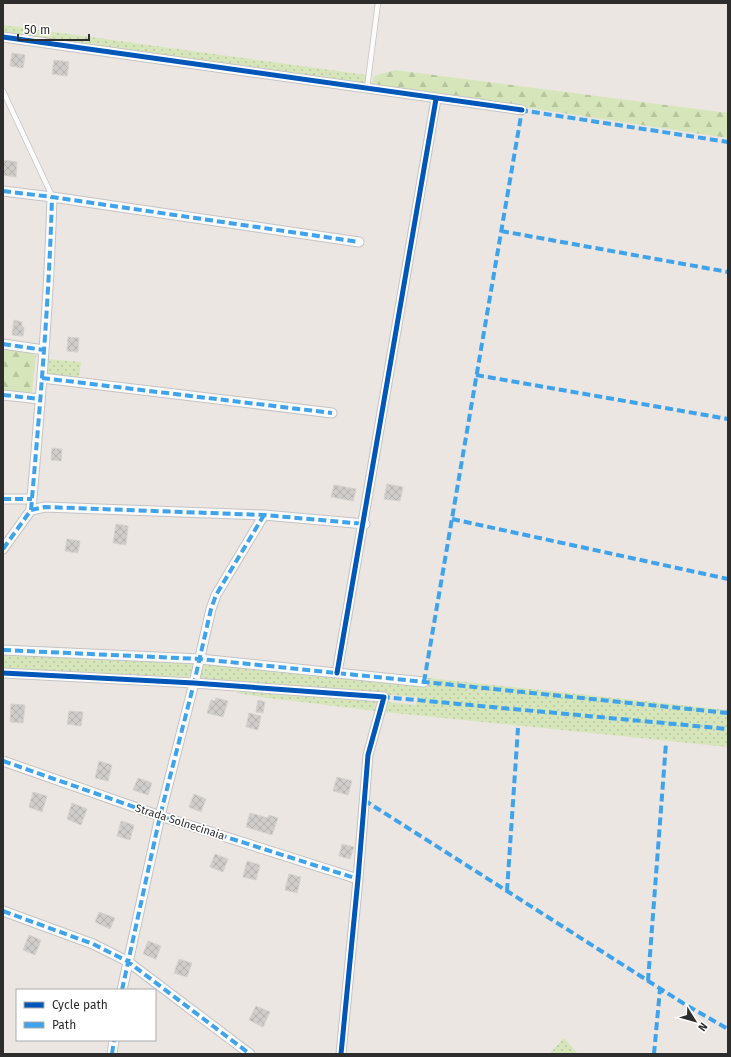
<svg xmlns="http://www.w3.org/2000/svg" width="731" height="1057" font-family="'Fira Sans',sans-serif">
	<defs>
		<pattern id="grass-dots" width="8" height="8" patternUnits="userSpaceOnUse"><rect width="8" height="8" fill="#d6e6ba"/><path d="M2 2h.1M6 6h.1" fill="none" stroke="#b8c6a0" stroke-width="1.8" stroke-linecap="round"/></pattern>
		<pattern id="forest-firs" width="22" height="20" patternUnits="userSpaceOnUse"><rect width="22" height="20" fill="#d6e6ba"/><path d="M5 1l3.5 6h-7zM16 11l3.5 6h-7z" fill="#b8c6a0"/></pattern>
		<pattern id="building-cross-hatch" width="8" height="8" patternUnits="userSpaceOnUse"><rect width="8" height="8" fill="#d0ccc9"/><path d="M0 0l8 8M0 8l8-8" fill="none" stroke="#b3b0ad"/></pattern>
	</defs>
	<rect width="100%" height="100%" fill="#ece6e2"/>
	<path fill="url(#grass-dots)" d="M3 25 366 75 365 84 3 34Z
		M48 359 81 362 79 378 46 374Z
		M3 653 195 662 191 677 3 669Z
		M204 663 419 685 420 677 728 710V747L384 712 388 702 416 705 417 697 200 679Z
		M238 688 380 699 376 711 268 698 237 693Z
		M564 1038 578 1054H549Z"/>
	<path fill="url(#forest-firs)" d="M395 70 728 113V138L372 84 374 76Z
		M3 349 31 352 36 356 32 393 26 395 3 392Z"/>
	<path fill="url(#building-cross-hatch)" stroke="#d6d2ce" d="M12 53 25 55 23 68 10 66Z
		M54 60 69 62 67 76 52 74Z
		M3 160 17 162 16 177 3 175Z
		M14 320 22 322V327H24L23 336 12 335Z
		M68 337 79 338 78 352 67 351Z
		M52 448 62 449 61 461 51 460Z
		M387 484 403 487 400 501 384 499Z
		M334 485 356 489 353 501 331 497Z
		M116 524 128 526 126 545 113 543Z
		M67 539 80 541 78 553 65 551Z
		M216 698 228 701 223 717 207 713 211 700 215 701Z
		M258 700 265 702 263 713 256 712Z
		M11 704 25 705 23 723 10 722Z
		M69 711 83 712 81 726 67 724Z
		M249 713 261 716 258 730 246 727Z
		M99 761 112 765 108 781 95 778Z
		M337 777 352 781 348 795 333 791Z
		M138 778 152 783 148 795 133 790Z
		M33 792 47 796 42 812 29 807Z
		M194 794 206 799 201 812 189 807Z
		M72 803 87 809 81 825 67 819Z
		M250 813 268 818 269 815 278 818 272 835 246 827Z
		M121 821 134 825 130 840 117 836Z
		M342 844 354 847 350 859 339 856Z
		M215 854 228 859 223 872 210 867Z
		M247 861 260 865 256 880 243 877Z
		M289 874 301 877 297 893 285 890Z
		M99 912 115 918 110 929 95 922Z
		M29 935 41 940 35 955 23 950Z
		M148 941 161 946 156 959 143 954Z
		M179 959 192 963 187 977 174 973Z
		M256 1006 270 1012 263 1027 249 1020Z"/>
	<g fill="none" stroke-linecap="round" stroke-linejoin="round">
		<g stroke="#c5c3c3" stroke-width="6">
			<path id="service" d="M367 88 378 3
				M3 91 52 196"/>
		</g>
		<g stroke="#c5c3c3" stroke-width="11">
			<path id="minor" d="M3 37 522 110
				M3 191 52 197 359 242
				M3 344 44 350
				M42 378 332 413
				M3 395 40 399
				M3 499H32
				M31 510C40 406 49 302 52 197
				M3 549 31 510 45 507 264 515 365 524
				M3 650 200 659 424 682
				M3 673 194 683 384 697 368 755 358 879 341 1054
				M337 673 436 99
				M3 761 160 816 358 879
				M3 911 93 944 127 961 250 1054
				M122 990 160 816 194 683 211 609 216 595 264 515
				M112 1054 114 1040"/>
		</g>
		<use href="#service" stroke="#fcfbfb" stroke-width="4.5"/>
		<use href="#minor" stroke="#fcfbfb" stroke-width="9"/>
		<path stroke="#3ea3eb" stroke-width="4" stroke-dasharray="8 4" stroke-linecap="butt" d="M520 110 728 142
			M3 191 52 197 359 242
			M501 231 728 272
			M3 344 44 350
			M476 375 728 419
			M42 378 332 413
			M3 395 40 399
			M3 499H32
			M31 510C40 406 49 302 52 197
			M452 519 728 579
			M3 549 31 510 45 507 264 515 365 524
			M3 650 200 659 728 713
			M424 682 522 110
			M383 699 384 697 728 729
			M3 761 160 816 358 879
			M364 800 686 1005 728 1029
			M507 891 518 728
			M3 911 93 944 127 961 250 1054
			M648 981 666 743
			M122 990 160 816 194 683 211 609 216 595 264 515
			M112 1054 114 1040
			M654 1054 660 989"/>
		<g stroke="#fff" stroke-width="8">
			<path id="cycleway" d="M3 37 522 110
				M3 673 194 683 384 697 368 755 358 879 341 1054
				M337 673 436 99"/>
		</g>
		<use href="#cycleway" stroke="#0057b8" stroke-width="5"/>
	</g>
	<g text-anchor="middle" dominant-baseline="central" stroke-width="3.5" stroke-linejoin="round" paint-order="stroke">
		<g font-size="11" fill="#2d2d2d" stroke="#fff">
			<text transform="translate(180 822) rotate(18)">Strada Solnecinaia</text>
		</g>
	</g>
	<rect width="731" height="1057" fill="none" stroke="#2d2d2d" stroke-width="8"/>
	<rect x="16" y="989" width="140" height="52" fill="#ffffff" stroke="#ababab"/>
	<rect x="24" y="1002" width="20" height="6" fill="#0057b8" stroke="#ababab"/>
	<text x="52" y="1009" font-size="12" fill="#2d2d2d">Cycle path</text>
	<rect x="24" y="1022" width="20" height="6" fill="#3ea3eb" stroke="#ababab"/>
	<text x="52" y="1029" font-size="12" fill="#2d2d2d">Path</text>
	<g transform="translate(695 1021) rotate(127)" stroke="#ffffff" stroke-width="3" paint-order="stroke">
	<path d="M0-3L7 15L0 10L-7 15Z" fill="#2d2d2d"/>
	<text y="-6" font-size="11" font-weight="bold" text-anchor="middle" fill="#2d2d2d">N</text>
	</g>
	<path d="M18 34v6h71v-6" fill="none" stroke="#2d2d2d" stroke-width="2"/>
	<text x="24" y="34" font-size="12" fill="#2d2d2d" stroke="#ffffff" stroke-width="3" paint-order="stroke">50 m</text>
</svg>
